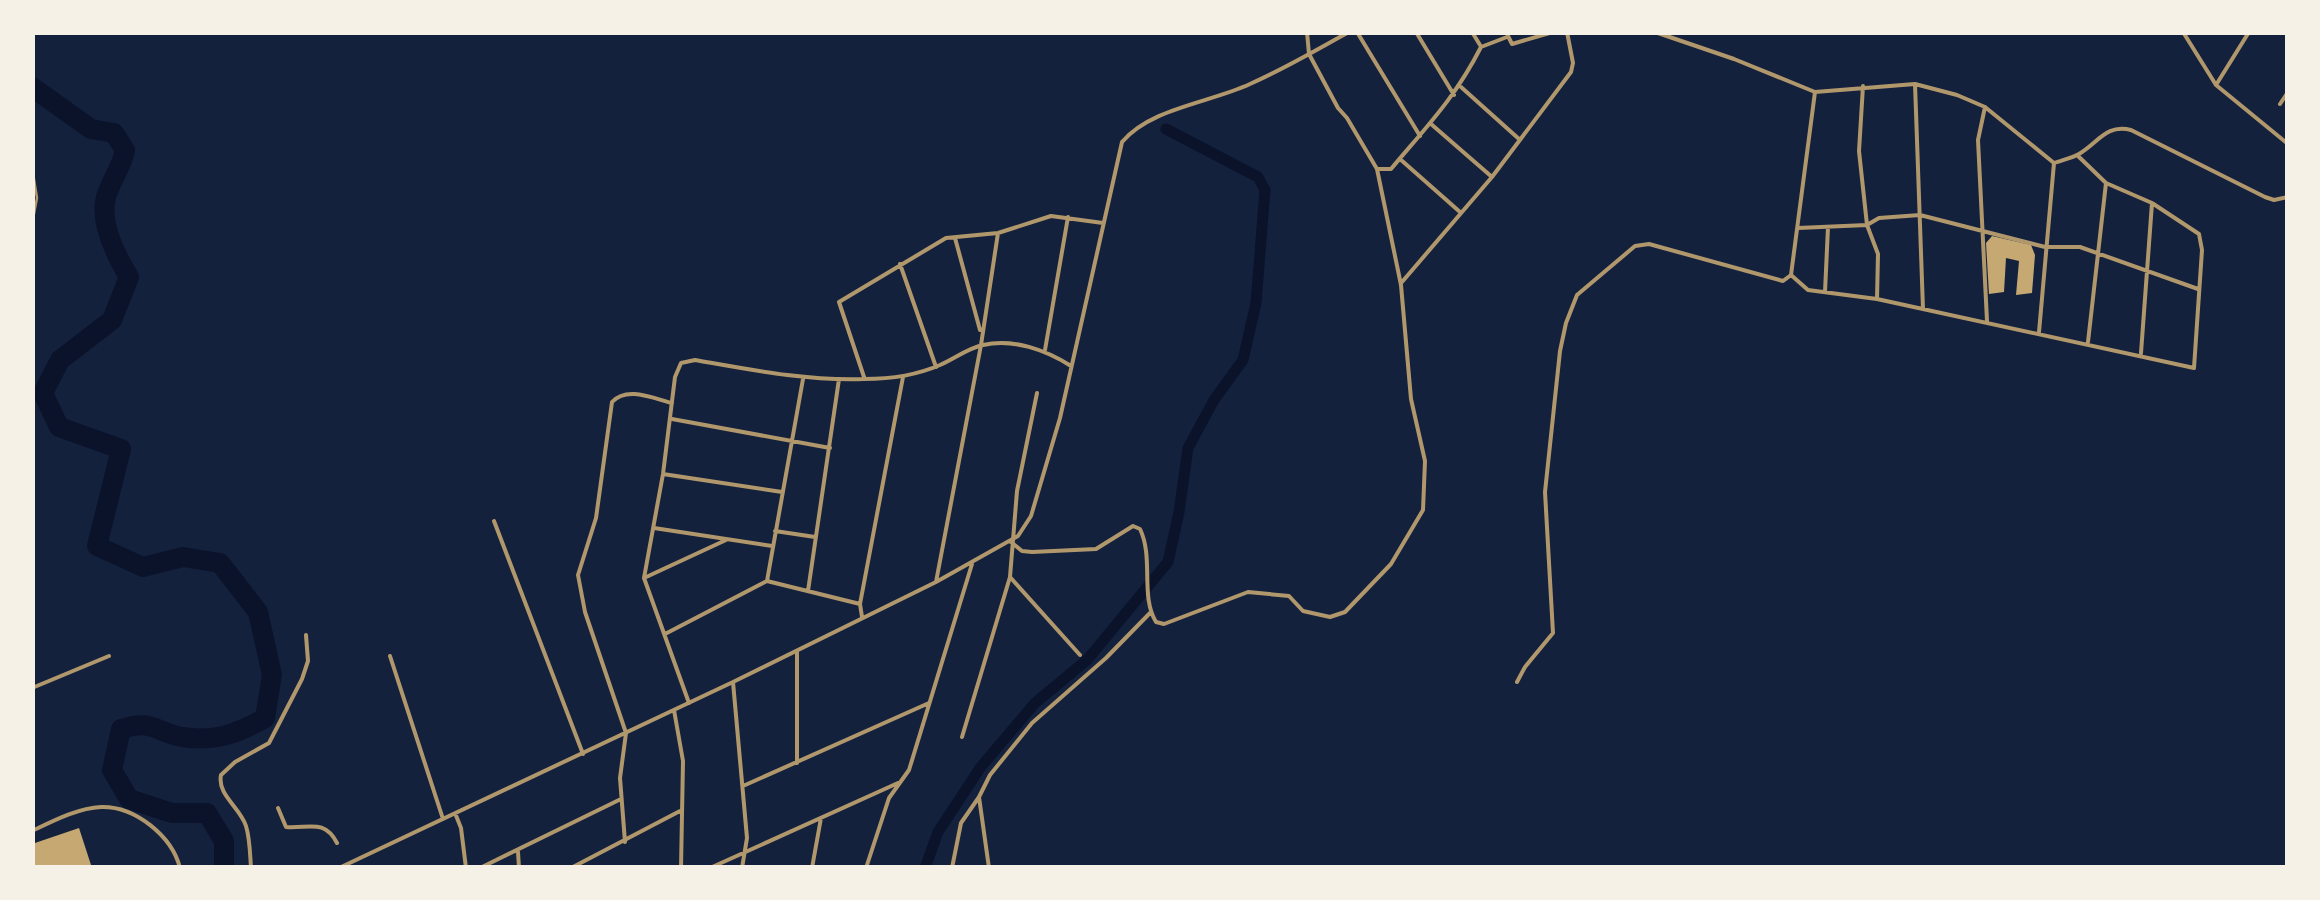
<svg xmlns="http://www.w3.org/2000/svg" width="2320" height="900" font-family="Inter,sans-serif">
	<rect width="100%" height="100%" fill="#14213d"/>
	<g fill="none" stroke-linecap="round" stroke-linejoin="round">
		<path stroke="#0b132b" stroke-width="11" d="M925 868 938 832 980 768 1035 703 1087 660 1168 562 1179 512 1188 448 1214 400 1243 360 1256 303 1265 190 1258 177 1166 129"/>
		<path stroke="#0b132b" stroke-width="20" d="M32 87 91 129 114 133 125 150C122 168 107 186 105 202 101 226 117 257 129 277L112 320 60 360 43 393 59 427 121 449 97 546 143 567 183 557 220 563 258 612 272 675 265 718C237 734 215 742 182 737 153 731 153 719 121 729L112 770 129 799 172 813H207L224 841V868"/>
	</g>
	<path fill="#c6a872" d="M1992 236 2031 245 2035 255 2032 293 2016 295 2019 261 2006 258 2004 292 1989 294 1986 243Z
		M79 828 92 868H32V844Z"/>
	<g fill="none" stroke-linecap="round" stroke-linejoin="round">
		<path stroke="#b1986c" stroke-width="2.5" d="M32 167 37 198 32 224"/>
		<path stroke="#b1986c" stroke-width="4" d="M1357 32 1420 136
			M1416 32 1454 95
			M1472 32 1480 45
			M1506 32 1512 44 1553 32
			M1655 32 1734 59 1815 92 1915 84 1957 95 1985 107 2054 163
			M2183 32 2216 85 2288 144
			M1915 84 1923 309
			M2216 85 2249 32
			M1863 86 1859 151 1867 225 1878 254 1877 299
			M1461 87 1519 139
			M2280 104 2288 92
			M1985 107 1978 140 1987 321
			M1431 124 1492 177
			M1400 159 1460 212
			M2054 163C2062 160 2072 158 2079 154 2099 142 2106 124 2131 130L2265 197 2274 200 2288 197
			M1377 169H1391C1427 126 1455 98 1481 47L1507 37
			M1798 228 1867 225 1879 218 1920 215 2045 247H2080L2198 289
			M955 238 980 330
			M900 264 936 367
			M1791 275 1815 92
			M1402 282 1492 177 1571 72 1573 63 1567 32
			M1825 292 1828 227
			M2039 332 2054 163
			M2088 342 2106 183
			M1045 350 1068 217
			M2141 353 2152 203
			M864 377 839 302 946 238 998 233 1051 216 1103 223
			M672 419 830 448
			M663 474 782 492
			M494 521 583 754
			M654 528 772 546
			M775 531 815 537
			M1011 542 1022 551 1032 552 1096 549 1133 526 1140 529C1154 558 1140 596 1156 622L1164 624 1248 592 1289 596 1303 611 1330 617 1345 612 1391 564 1423 510 1425 461 1411 399 1401 285 1377 169 1347 118 1338 108 1309 54 1307 32
			M1010 577 1080 655
			M644 578 726 540
			M767 581 803 379
			M936 582 981 345 998 233
			M808 591 839 379
			M862 617 860 604 903 377
			M665 634 767 581 860 604
			M797 652V763
			M390 656 443 819
			M733 682 747 838 742 868
			M1517 682 1525 667 1553 633 1545 492 1560 351 1566 323 1577 295 1635 246 1649 244 1783 281 1791 275 1808 290 1877 299 2194 368 2202 250 2199 234 2152 203 2106 183 2077 155
			M32 688 109 656
			M689 703 644 578 663 474 675 377 681 363 695 360C752 370 807 381 864 379 890 379 917 375 940 365 954 359 968 348 983 345 1013 338 1046 350 1071 366
			M674 710 683 761 681 868
			M962 737 1010 577 1017 491 1037 393
			M743 786 929 703
			M278 808 286 827C308 829 324 818 337 843
			M455 813 461 828 466 868
			M32 831C53 821 78 808 101 807 135 806 172 836 180 868
			M625 842 620 778 626 733 585 612 578 575 596 518 612 402C627 386 652 398 672 403
			M518 852 519 868
			M251 868C250 854 250 839 246 826 240 807 217 795 221 775L235 762 269 743 302 679 308 661 306 635
			M339 868 733 682 936 582 1018 536 1031 516 1060 418 1122 142C1151 108 1209 103 1250 84 1284 69 1316 50 1349 32
			M480 868 621 799
			M571 868 680 811
			M710 868 898 783
			M812 868 821 818
			M866 868 889 798 909 770 972 564
			M952 868 961 823 979 797
			M989 868 979 797 990 775 1032 723 1106 658 1150 613"/>
	</g>
	<rect width="2320" height="900" fill="none" stroke="#f6f1e7" stroke-width="70"/>
</svg>
